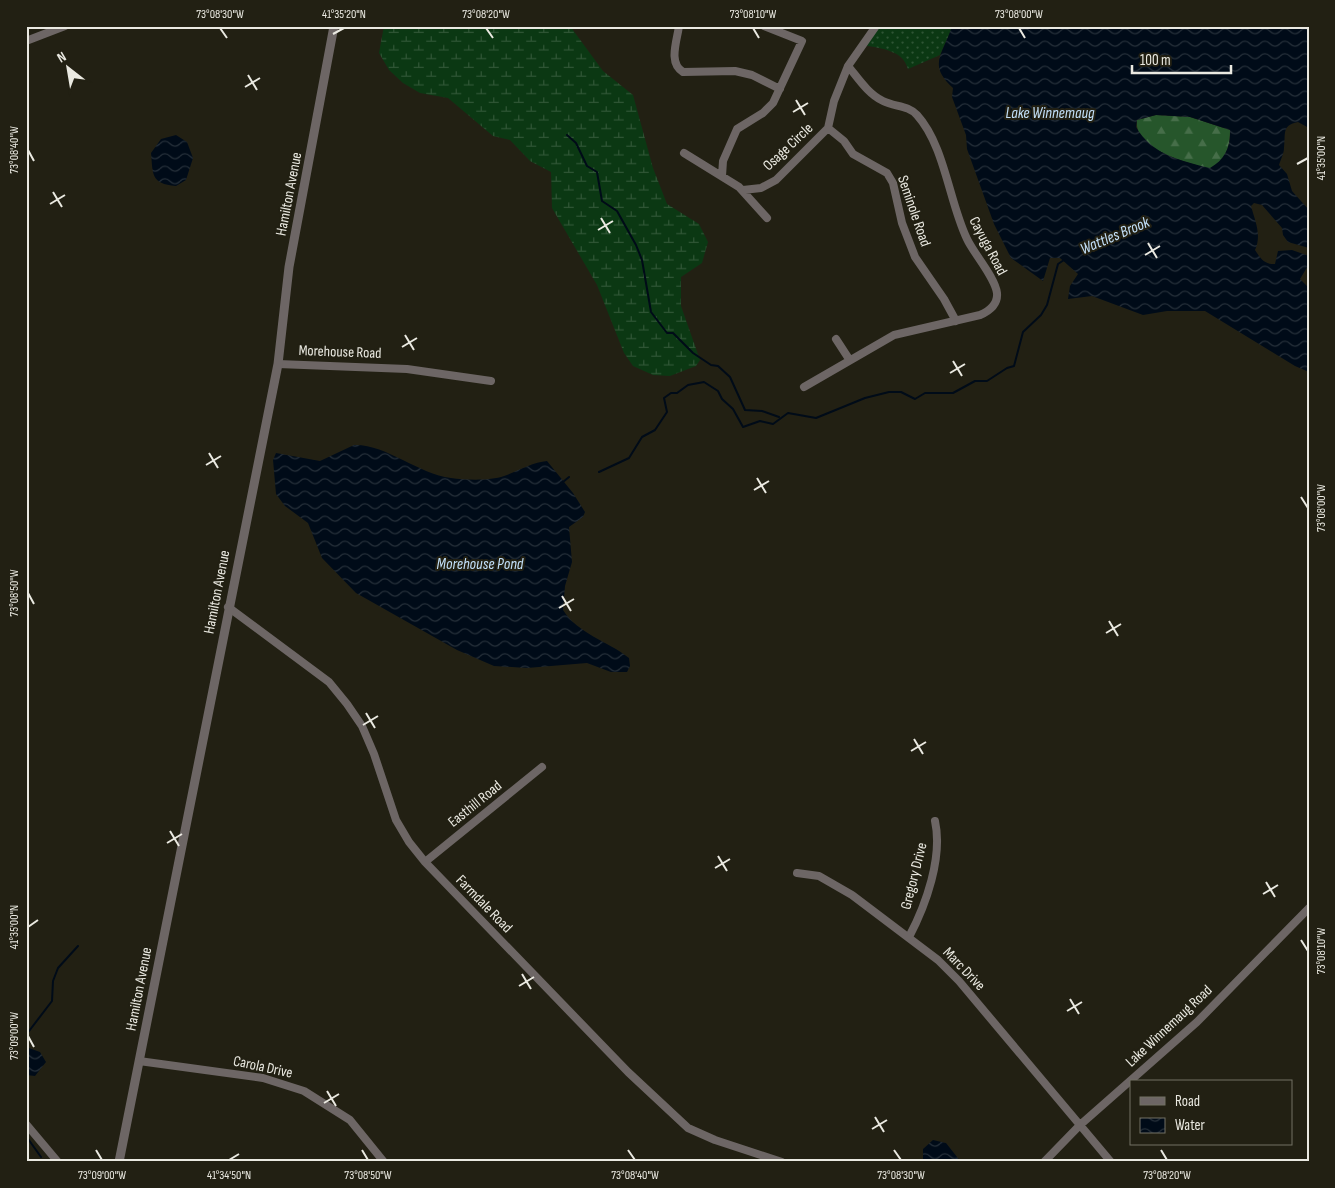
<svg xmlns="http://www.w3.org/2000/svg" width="1335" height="1188" font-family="'Sofia Sans Condensed',sans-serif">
	<defs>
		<pattern id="forest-firs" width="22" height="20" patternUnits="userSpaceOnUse" patternTransform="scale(1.25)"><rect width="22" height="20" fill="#26562b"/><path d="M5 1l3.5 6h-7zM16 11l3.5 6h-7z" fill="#466e49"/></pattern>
		<pattern id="wetland-marsh" width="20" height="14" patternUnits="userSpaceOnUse" patternTransform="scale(1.25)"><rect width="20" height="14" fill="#0b3813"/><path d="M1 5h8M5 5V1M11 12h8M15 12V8" fill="none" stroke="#2f5535"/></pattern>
		<pattern id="park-dots" width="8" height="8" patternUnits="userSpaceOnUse" patternTransform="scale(1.25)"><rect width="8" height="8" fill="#0b3813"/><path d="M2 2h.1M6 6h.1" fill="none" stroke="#2f5535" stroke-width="1.8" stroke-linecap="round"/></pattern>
		<pattern id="water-waves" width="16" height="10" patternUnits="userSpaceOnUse" patternTransform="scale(1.25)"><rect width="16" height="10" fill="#000b18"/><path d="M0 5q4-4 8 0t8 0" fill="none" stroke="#252f39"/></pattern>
	</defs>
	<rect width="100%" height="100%" fill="#222013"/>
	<path fill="url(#forest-firs)" d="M1156 115 1190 117 1230 130C1230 147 1226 160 1210 169 1189 163 1133 150 1137 120Z"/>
	<path fill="url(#wetland-marsh)" d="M384 26H570L603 71 633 95 653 168 667 204 699 224 708 242 702 263 681 277V306L700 360 696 366 670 376 653 375 633 366 624 353 597 285 552 208 551 172 530 161 510 140 493 136 448 98 420 93 403 83 389 70 379 53Z"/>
	<path fill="url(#park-dots)" d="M873 26H953L940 55 908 69C903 50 882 49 864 45Z"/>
	<path fill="url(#water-waves)" fill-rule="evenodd" d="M952 26H1309V128L1298 122C1281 125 1286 135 1284 148 1284 153 1281 159 1279 165L1287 174 1292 191 1309 210V248L1288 242 1283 235 1282 228 1262 205 1254 203 1251 206C1255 221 1262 235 1255 250 1260 258 1265 265 1275 264L1278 251 1292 250 1309 256V264L1300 279 1309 288V372L1295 366 1205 311H1167L1143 315 1092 296 1068 299 1070 286 1078 274 1060 258H1050L1043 281 1011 258 994 224 967 149 966 135 952 97 953 88C927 64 943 55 952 26ZM1156 115 1190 117 1230 130C1231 146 1225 160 1210 168 1182 161 1152 155 1136 127L1137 120Z
		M176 135 187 142 193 158 186 180 176 186C150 184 153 173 151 153L161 139Z
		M354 445C386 444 418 474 451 478 466 480 490 481 504 476 518 471 533 462 547 461L573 493 585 512 583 517 569 527 572 562 565 586 563 610C578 634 608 641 629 658L630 666 627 672H611L587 663 527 668 494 666 457 650 356 593 322 558 308 523 285 506 276 494 273 460 276 453 320 461Z
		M26 1047 40 1052 46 1062 35 1076 26 1075Z
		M933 1140 946 1143 961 1162H923V1149Z"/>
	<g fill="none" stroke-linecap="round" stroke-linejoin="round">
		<path stroke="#000b18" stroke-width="2" d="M567 135 576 143 587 166 597 172 602 201 617 211 636 245 642 260 651 312 667 333H673L693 353 711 365 718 366 730 377 745 410 762 411 779 417
			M599 472 629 458 642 437 655 430 667 412 664 398 671 393H677L688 385 704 382 718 391 722 399 733 409 743 427 760 421 773 424 788 413 816 418 865 398 889 392H901L915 399 925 393H953L975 381H987L1007 368 1014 366 1023 332 1041 315 1047 305 1058 264 1064 260
			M563 482 569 477
			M26 1035 52 1001 53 981 58 968 78 946
			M26 1136 41 1157"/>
		<path stroke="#6d6665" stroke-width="8" d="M679 26C677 41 668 63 683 72L735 71 752 75 780 89
			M26 41 65 26
			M828 128 844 141 853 154 887 173 893 183 902 223 915 257 944 299 956 321
			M684 153 739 187 767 218
			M722 176 723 161 737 129 763 113 773 103 802 41 764 26
			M743 190 761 188 776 180 828 128 834 101 848 66 876 26
			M836 339 849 359
			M278 364 407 369 491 381
			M804 387 894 335 980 315C989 311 998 304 997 293 995 277 974 254 967 239 949 202 945 146 917 115 908 105 895 107 883 101 868 94 858 78 848 66
			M228 607 329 682 347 704 362 726 374 754 396 820 409 842 425 862 628 1072 688 1128 715 1140 782 1162
			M425 862 542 767
			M797 873 819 876 852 895 938 960 959 981 1111 1162
			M909 937C926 905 943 857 935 821
			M139 1061 263 1078 304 1091 350 1120 384 1162
			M26 1124 58 1162
			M1044 1162 1080 1125 1197 1022 1309 908"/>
		<path stroke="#6d6665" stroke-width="9" d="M119 1162 278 364 289 267 334 26"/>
	</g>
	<path fill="none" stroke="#eae9e1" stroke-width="2" d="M220 28 227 38M486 28 493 38M753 28 759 38M1019 28 1025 38M333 34 344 28M248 75 257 90M245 87 260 78M796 100 805 115M793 112 808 103M28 150 34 161M1297 164 1308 158M53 192 62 207M50 204 65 195M601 218 610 233M598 230 613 221M1148 243 1157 258M1145 255 1160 246M405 335 414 350M402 347 417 338M953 361 962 376M950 373 965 364M209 453 218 468M206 465 221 456M757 478 766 493M754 490 769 481M1301 497 1308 508M28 593 34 604M562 596 571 611M559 608 574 599M1109 621 1118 636M1106 633 1121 624M366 713 375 728M363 725 378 716M914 739 923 754M911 751 926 742M170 831 179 846M167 843 182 834M718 856 727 871M715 868 730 859M1266 882 1275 897M1263 894 1278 885M28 927 38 920M1301 940 1308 951M522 974 531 989M519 986 534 977M1070 999 1079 1014M1067 1011 1082 1002M28 1036 34 1047M327 1091 336 1106M324 1103 339 1094M875 1117 884 1132M872 1129 887 1120M96 1150 102 1160M362 1150 368 1160M628 1150 635 1160M894 1150 901 1160M1161 1150 1167 1160M229 1160 239 1154"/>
	<g text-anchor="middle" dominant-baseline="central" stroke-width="4" stroke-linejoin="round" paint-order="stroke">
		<g font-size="15" fill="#eae9e1" stroke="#222013">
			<text transform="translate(788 147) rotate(-43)">Osage Circle</text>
			<text transform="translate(289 194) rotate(-79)">Hamilton Avenue</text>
			<text transform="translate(914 211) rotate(71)">Seminole Road</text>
			<text transform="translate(988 246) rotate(62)">Cayuga Road</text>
			<text transform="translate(340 352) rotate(2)">Morehouse Road</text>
			<text transform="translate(217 592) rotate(-79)">Hamilton Avenue</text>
			<text transform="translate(475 804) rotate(-39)">Easthill Road</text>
			<text transform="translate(914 876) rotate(-76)">Gregory Drive</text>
			<text transform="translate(484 904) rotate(46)">Farmdale Road</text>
			<text transform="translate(964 969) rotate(46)">Marc Drive</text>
			<text transform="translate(139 989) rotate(-79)">Hamilton Avenue</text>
			<text transform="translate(1169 1026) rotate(-43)">Lake Winnemaug Road</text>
			<text transform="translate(263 1067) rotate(12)">Carola Drive</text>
		</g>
		<g font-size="16" font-style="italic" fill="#c3e0f9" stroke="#222013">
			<text x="1050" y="113">Lake Winnemaug</text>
			<text transform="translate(1115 236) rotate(-23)">Wattles Brook</text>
			<text x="480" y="564">Morehouse Pond</text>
		</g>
	</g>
	<rect width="1335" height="1188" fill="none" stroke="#222013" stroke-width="55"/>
	<rect x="1130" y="1080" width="162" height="65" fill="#222013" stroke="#727065"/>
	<rect x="1140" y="1097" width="25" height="8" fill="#6d6665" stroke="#727065"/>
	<text x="1175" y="1106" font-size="15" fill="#eae9e1">Road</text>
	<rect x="1140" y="1118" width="25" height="15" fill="url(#water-waves)" stroke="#727065"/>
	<text x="1175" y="1130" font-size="15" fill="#eae9e1">Water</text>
	<g transform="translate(68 68) rotate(329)" stroke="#222013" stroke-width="4" paint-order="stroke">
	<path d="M0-4L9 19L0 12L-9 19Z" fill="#eae9e1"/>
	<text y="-8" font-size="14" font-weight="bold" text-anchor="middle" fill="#eae9e1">N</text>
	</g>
	<path d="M1132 65v8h99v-8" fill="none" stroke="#eae9e1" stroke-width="2.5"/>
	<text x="1140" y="65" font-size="15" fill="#eae9e1" stroke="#222013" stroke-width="4" paint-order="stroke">100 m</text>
	<rect x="28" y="28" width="1280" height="1132" fill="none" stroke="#eae9e1" stroke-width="2"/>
	<g font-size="12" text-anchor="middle" fill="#eae9e1">
		<text x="220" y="18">73°08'30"W</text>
		<text x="344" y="18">41°35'20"N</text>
		<text x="486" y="18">73°08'20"W</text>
		<text x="753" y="18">73°08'10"W</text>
		<text x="1019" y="18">73°08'00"W</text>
		<text transform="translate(14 150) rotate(-90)" y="4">73°08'40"W</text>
		<text transform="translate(1321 158) rotate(-90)" y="4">41°35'00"N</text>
		<text transform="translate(1321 508) rotate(-90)" y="4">73°08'00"W</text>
		<text transform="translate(14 593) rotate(-90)" y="4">73°08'50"W</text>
		<text transform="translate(14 927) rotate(-90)" y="4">41°35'00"N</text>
		<text transform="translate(1321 951) rotate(-90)" y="4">73°08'10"W</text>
		<text transform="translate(14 1036) rotate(-90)" y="4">73°09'00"W</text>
		<text x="102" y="1179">73°09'00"W</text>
		<text x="229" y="1179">41°34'50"N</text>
		<text x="368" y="1179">73°08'50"W</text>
		<text x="635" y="1179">73°08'40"W</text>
		<text x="901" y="1179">73°08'30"W</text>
		<text x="1167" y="1179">73°08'20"W</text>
	</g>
</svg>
